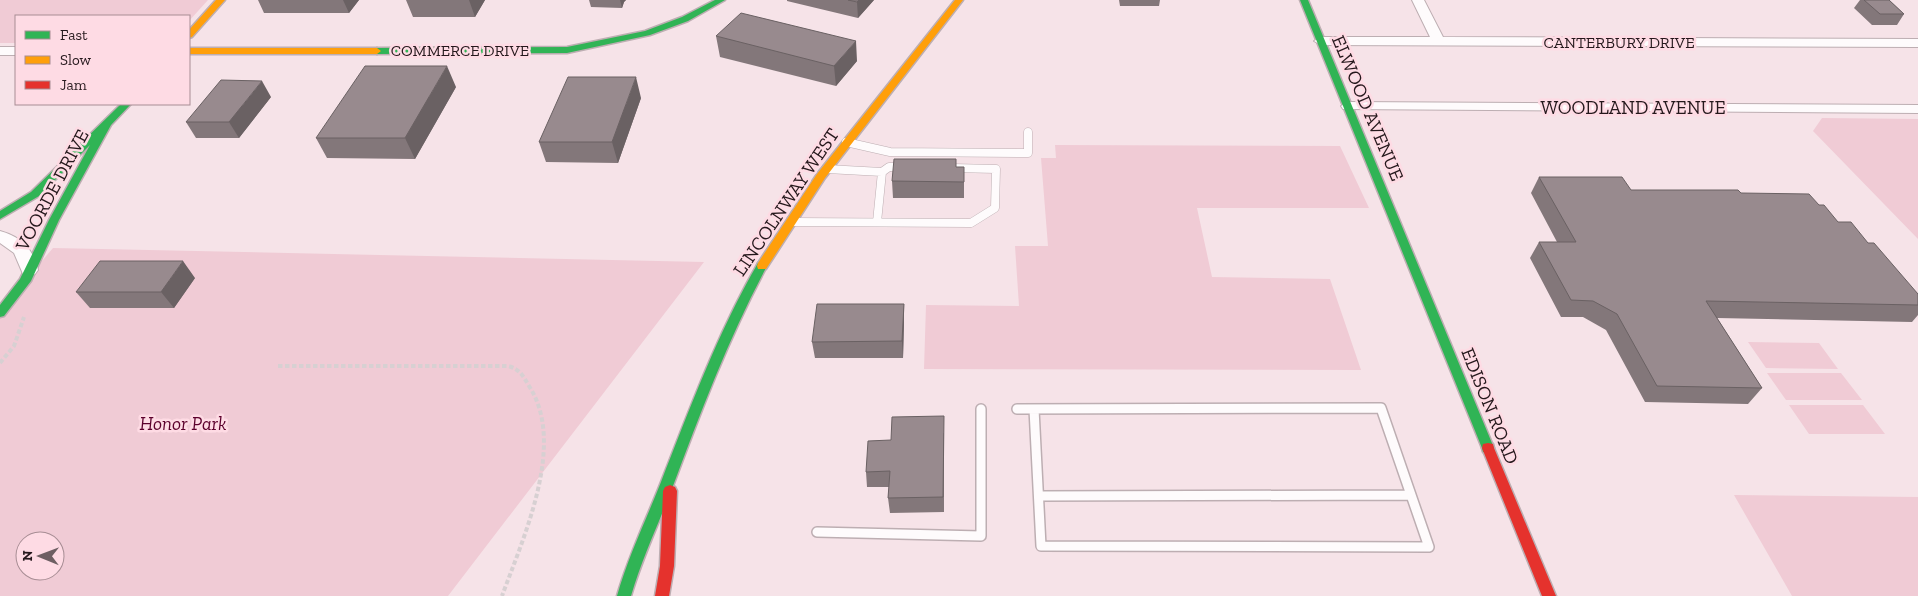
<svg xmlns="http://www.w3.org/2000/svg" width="1918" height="596" font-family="'Zilla Slab',serif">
	<rect width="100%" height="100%" fill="#f6e3e8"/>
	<path fill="#f0cbd5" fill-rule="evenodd" d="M0 0H208L189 21V16H16V43H0Z
		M1822 118 1918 119V239L1813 131Z
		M1055 145 1340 146 1369 208H1197L1212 277 1330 279 1361 370 924 369 926 305 1019 306 1015 246H1048L1041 158H1056Z
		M53 248 704 262 448 596H0V310ZM25 541H55V571H25Z
		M1748 342 1819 343 1838 369 1766 368Z
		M1767 373H1841L1862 400H1786Z
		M1789 405H1863L1885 434H1809Z
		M1734 495 1918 497V596H1792Z"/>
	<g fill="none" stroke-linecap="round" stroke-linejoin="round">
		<g stroke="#bdaeb2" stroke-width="9">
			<path id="lane-far1" d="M846 142 890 152 1028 153V132
				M827 169 882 172 889 167H905
				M793 222 971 223 995 208 996 169 953 168
				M877 222 882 172"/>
		</g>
		<g stroke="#bdaeb2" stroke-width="12">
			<path id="lane" d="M1017 409 1381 408 1429 547 1041 546 1034 409
				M1039 496 1410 495
				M817 532 981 536V409"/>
		</g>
		<g stroke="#bdaeb2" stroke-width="2">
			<path id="street" d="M1412 0H1424L1443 37 1918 39V47L1321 45 1314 41 1321 37H1430Z
				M0 47H16V55H0Z
				M1348 102 1918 105V113L1343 109 1341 106Z
				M0 231C21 237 33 248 38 270L35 274 29 276 23 274 14 253 0 243Z"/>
		</g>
		<g stroke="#bdaeb2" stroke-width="3">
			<path id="fast" d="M715 0H725L688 21 650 35 567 53 377 54 373 51 377 48 567 47 645 31 682 17Z
				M1300 0H1308L1494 448 1493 452 1488 453 1483 452 1482 448Z
				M121 104H131L111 125 59 220 31 281 4 316 0 317V305L20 279 49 220 90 145 39 196 0 219V211L31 192Z
				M762 262 767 266C729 337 701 411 673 486 659 523 642 558 631 596H617C628 557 646 520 661 482 690 408 718 332 758 263Z"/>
		</g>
		<g stroke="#bdaeb2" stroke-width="3">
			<path id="slow" d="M216 0H225L192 37 189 38V30Z
				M955 0H963L825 178 766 269H758L757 266 758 263 817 174Z
				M189 48H377L381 51 377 54H189Z"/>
		</g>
		<g stroke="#bdaeb2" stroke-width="3">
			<path id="jam" d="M1488 443 1493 444 1494 448 1556 596H1542L1482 448 1483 444Z
				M670 485 675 487 677 491 674 566 669 596H655L660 566 663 491 665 487Z"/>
		</g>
		<path stroke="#d7d0d2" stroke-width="4" stroke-dasharray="4.5 2.5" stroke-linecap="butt" d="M0 363 14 346 24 317
			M278 366H508C520 369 523 376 529 386 567 444 523 538 502 596"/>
		<use href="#lane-far1" stroke="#fefbfc" stroke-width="8"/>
		<use href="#lane" stroke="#fefbfc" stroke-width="9"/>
		<use href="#street" fill="#fefbfc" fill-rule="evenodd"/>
		<use href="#fast" fill="#30b455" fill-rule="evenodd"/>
		<use href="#slow" fill="#ff9f0a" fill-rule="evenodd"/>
		<use href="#jam" fill="#e5322d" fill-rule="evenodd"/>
	</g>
	<path fill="#83777a" d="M258 0H359L349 13H264Z
		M406 0H485L475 17H413Z
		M589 0H626L624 2 622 8 591 7Z
		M787 0H874L858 18 787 1Z
		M1119 0H1160L1159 6H1120Z
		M1860 0H1889L1904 14 1897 25H1872L1854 8Z
		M716 36 857 61 836 86 720 57Z
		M456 87 415 159 327 158 316 138Z
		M271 97 239 138H196L186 122Z
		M641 98 618 163 546 162 539 142Z
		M956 167H964V198H893L892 181Z
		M1539 177 1631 190 1741 193 1819 205 1838 222 1868 243 1918 294V315L1912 322 1717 318 1762 388 1748 404 1645 402 1606 330 1583 317H1561L1530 258 1539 242H1557L1531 193Z
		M195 278 174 308H90L76 292Z
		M904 304V320L903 358H815L812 342Z
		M944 433V512L890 513 888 498 889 487H867L866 472 891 440Z"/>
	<path fill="#6a6163" d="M343 0H359L349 13Z
		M469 0H485L475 17Z
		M620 0H626L624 2 622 8Z
		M859 0H874L858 18 857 2Z
		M856 41 857 61 836 86 834 66Z
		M447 66 456 87 415 159 405 138Z
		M636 77 641 98 618 163 612 142Z
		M262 81 271 97 239 138 229 122Z
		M183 261 195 278 174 308 161 292Z
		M904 304V320L903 358 902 341Z"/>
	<path fill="#988a8e" stroke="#6a6163" d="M848 0H859L857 2Z
		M1864 0H1889L1904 14H1880Z
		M741 13 856 41 834 66 716 36Z
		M365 66H447L405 138H316Z
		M568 77H636L612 142H539Z
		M221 80 262 81 229 122H186Z
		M894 159H956V167H964V182L892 181Z
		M1539 177H1622L1631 190H1738L1741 193 1809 194 1819 205H1824L1838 222H1851L1868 243H1874L1918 294V305L1706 301 1762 388 1657 386 1617 314 1593 301 1571 300 1539 242H1576Z
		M100 261H183L161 292H76Z
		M817 304H904L902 341 812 342Z
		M944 416 943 497 888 498 890 471 866 472 868 441 891 440 892 417Z"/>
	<g text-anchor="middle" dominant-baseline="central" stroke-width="5" stroke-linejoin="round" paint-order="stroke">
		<g font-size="16" fill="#25181c" stroke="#fedbe4">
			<text x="1619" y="42">CANTERBURY DRIVE</text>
			<text x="460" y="50">COMMERCE DRIVE</text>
		</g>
		<g font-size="19" fill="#25181c" stroke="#fedbe4">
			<text x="1633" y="107">WOODLAND AVENUE</text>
			<text transform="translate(1368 108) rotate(67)">ELWOOD AVENUE</text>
			<text transform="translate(52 190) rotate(-62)">VOORDE DRIVE</text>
			<text transform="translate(786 202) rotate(-56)">LINCOLNWAY WEST</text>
			<text transform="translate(1490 406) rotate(68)">EDISON ROAD</text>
		</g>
		<g font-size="19" font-style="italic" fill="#5c002c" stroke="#fedbe4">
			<text x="183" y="423">Honor Park</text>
		</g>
	</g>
	<rect x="15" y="15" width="175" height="90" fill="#fedbe4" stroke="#a78d94"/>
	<rect x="25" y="31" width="25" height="8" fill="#30b455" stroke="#a78d94"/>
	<text x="60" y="40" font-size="15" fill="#25181c">Fast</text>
	<rect x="25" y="56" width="25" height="8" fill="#ff9f0a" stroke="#a78d94"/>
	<text x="60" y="65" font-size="15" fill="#25181c">Slow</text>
	<rect x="25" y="81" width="25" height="8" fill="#e5322d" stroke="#a78d94"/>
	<text x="60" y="90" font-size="15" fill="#25181c">Jam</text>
	<g transform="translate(40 556) rotate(271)"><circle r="24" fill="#fedbe4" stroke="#a78d94"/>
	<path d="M0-4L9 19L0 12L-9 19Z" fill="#6e5f63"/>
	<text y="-8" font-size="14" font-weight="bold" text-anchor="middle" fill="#25181c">N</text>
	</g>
</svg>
